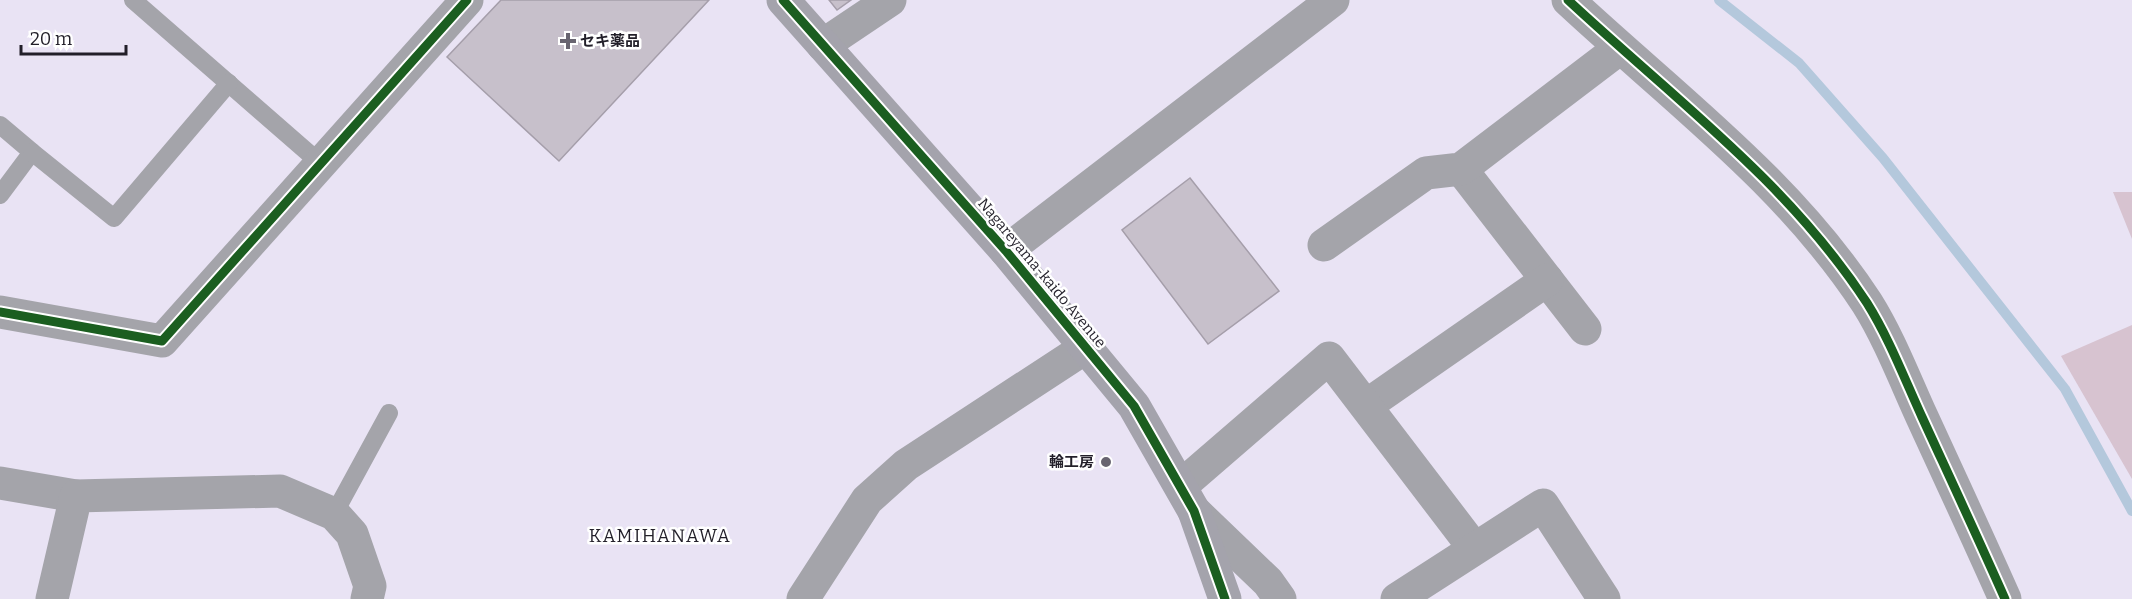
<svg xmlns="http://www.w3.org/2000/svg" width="2132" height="599" font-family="Bitter,'Noto Sans JP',serif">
  <rect width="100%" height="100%" fill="#e9e3f4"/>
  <g fill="#d7c3d0">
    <path d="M2113 192H2132V239Z"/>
    <path d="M2132 325V479L2061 356Z"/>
  </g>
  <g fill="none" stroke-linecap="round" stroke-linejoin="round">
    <path stroke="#b4c8dc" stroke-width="10" d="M1719 0 1799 63 1883 158 2065 389 2132 511"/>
  </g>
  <g fill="#c7c0cb" stroke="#a59eaa" stroke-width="1.5">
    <path d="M501 0H709L559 161 447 57Z"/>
    <path d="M829 0H851L837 10Z"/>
    <path d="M1190 178 1279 291 1208 344 1122 230Z"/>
  </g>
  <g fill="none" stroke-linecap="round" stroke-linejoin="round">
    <g stroke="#a4a4aa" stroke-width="18">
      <path d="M133 0 320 163"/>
      <path d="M0 125 32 152 0 195"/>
      <path d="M32 152 114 218 229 83"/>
      <path d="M334 514 389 413"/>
    </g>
    <g stroke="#a4a4aa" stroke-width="33">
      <path d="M1568 0C1672 97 1788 182 1867 303 1889 338 1905 380 1922 417 1950 478 1978 538 2005 599"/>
      <path d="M823 45 890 0"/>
      <path d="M1461 169 1585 329"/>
      <path d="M1324 245 1426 173 1461 169 1620 48"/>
      <path d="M1006 251 1333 0"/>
      <path d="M0 312 162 341 467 0"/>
      <path d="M1367 405 1547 280"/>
      <path d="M0 483 76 496"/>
      <path d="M1182 485 1329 358 1474 548"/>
      <path d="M1194 511 1268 582 1280 599"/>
      <path d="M52 599 76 496 280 491 334 514 352 534 370 586 367 599"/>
      <path d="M803 599 867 500 906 465 1085 348"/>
      <path d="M1397 599 1543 505 1604 599"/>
    </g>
    <path stroke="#a4a3ac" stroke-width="33" d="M783 0 1006 251 1134 406 1194 511 1225 599"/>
    <g stroke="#fff" stroke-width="13">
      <g id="cycleway">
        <path d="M783 0 1006 251 1134 406 1194 511 1225 599"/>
        <path d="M1568 0C1672 97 1788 182 1867 303 1889 338 1905 380 1922 417 1950 478 1978 538 2005 599"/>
        <path d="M0 312 162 341 467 0"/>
      </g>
    </g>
    <use href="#cycleway" stroke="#1b5e20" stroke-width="9"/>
  </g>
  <g fill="#686470" stroke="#fff" stroke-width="2">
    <path d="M565 32h6v6h6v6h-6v6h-6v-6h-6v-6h6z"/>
    <circle cx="1106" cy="462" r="6"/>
  </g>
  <g text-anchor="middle" stroke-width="5" stroke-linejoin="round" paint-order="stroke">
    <g font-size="15" font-weight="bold" fill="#221f29" stroke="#fff" text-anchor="start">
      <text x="580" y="46">セキ薬品</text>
      <text x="1094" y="467" text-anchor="end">輪工房</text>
    </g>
    <g font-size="15" fill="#221f29" stroke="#fff">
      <text transform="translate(1042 273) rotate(50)" y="5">Nagareyama-kaido Avenue</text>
    </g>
    <g font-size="18" letter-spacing="1.5" fill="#221f29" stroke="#fff">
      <text x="660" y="542">KAMIHANAWA</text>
    </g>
  </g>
  <path d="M21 45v9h105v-9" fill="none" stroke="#221f29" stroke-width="3"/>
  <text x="30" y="45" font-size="18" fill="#221f29" stroke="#ffffff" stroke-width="4.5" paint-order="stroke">20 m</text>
</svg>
